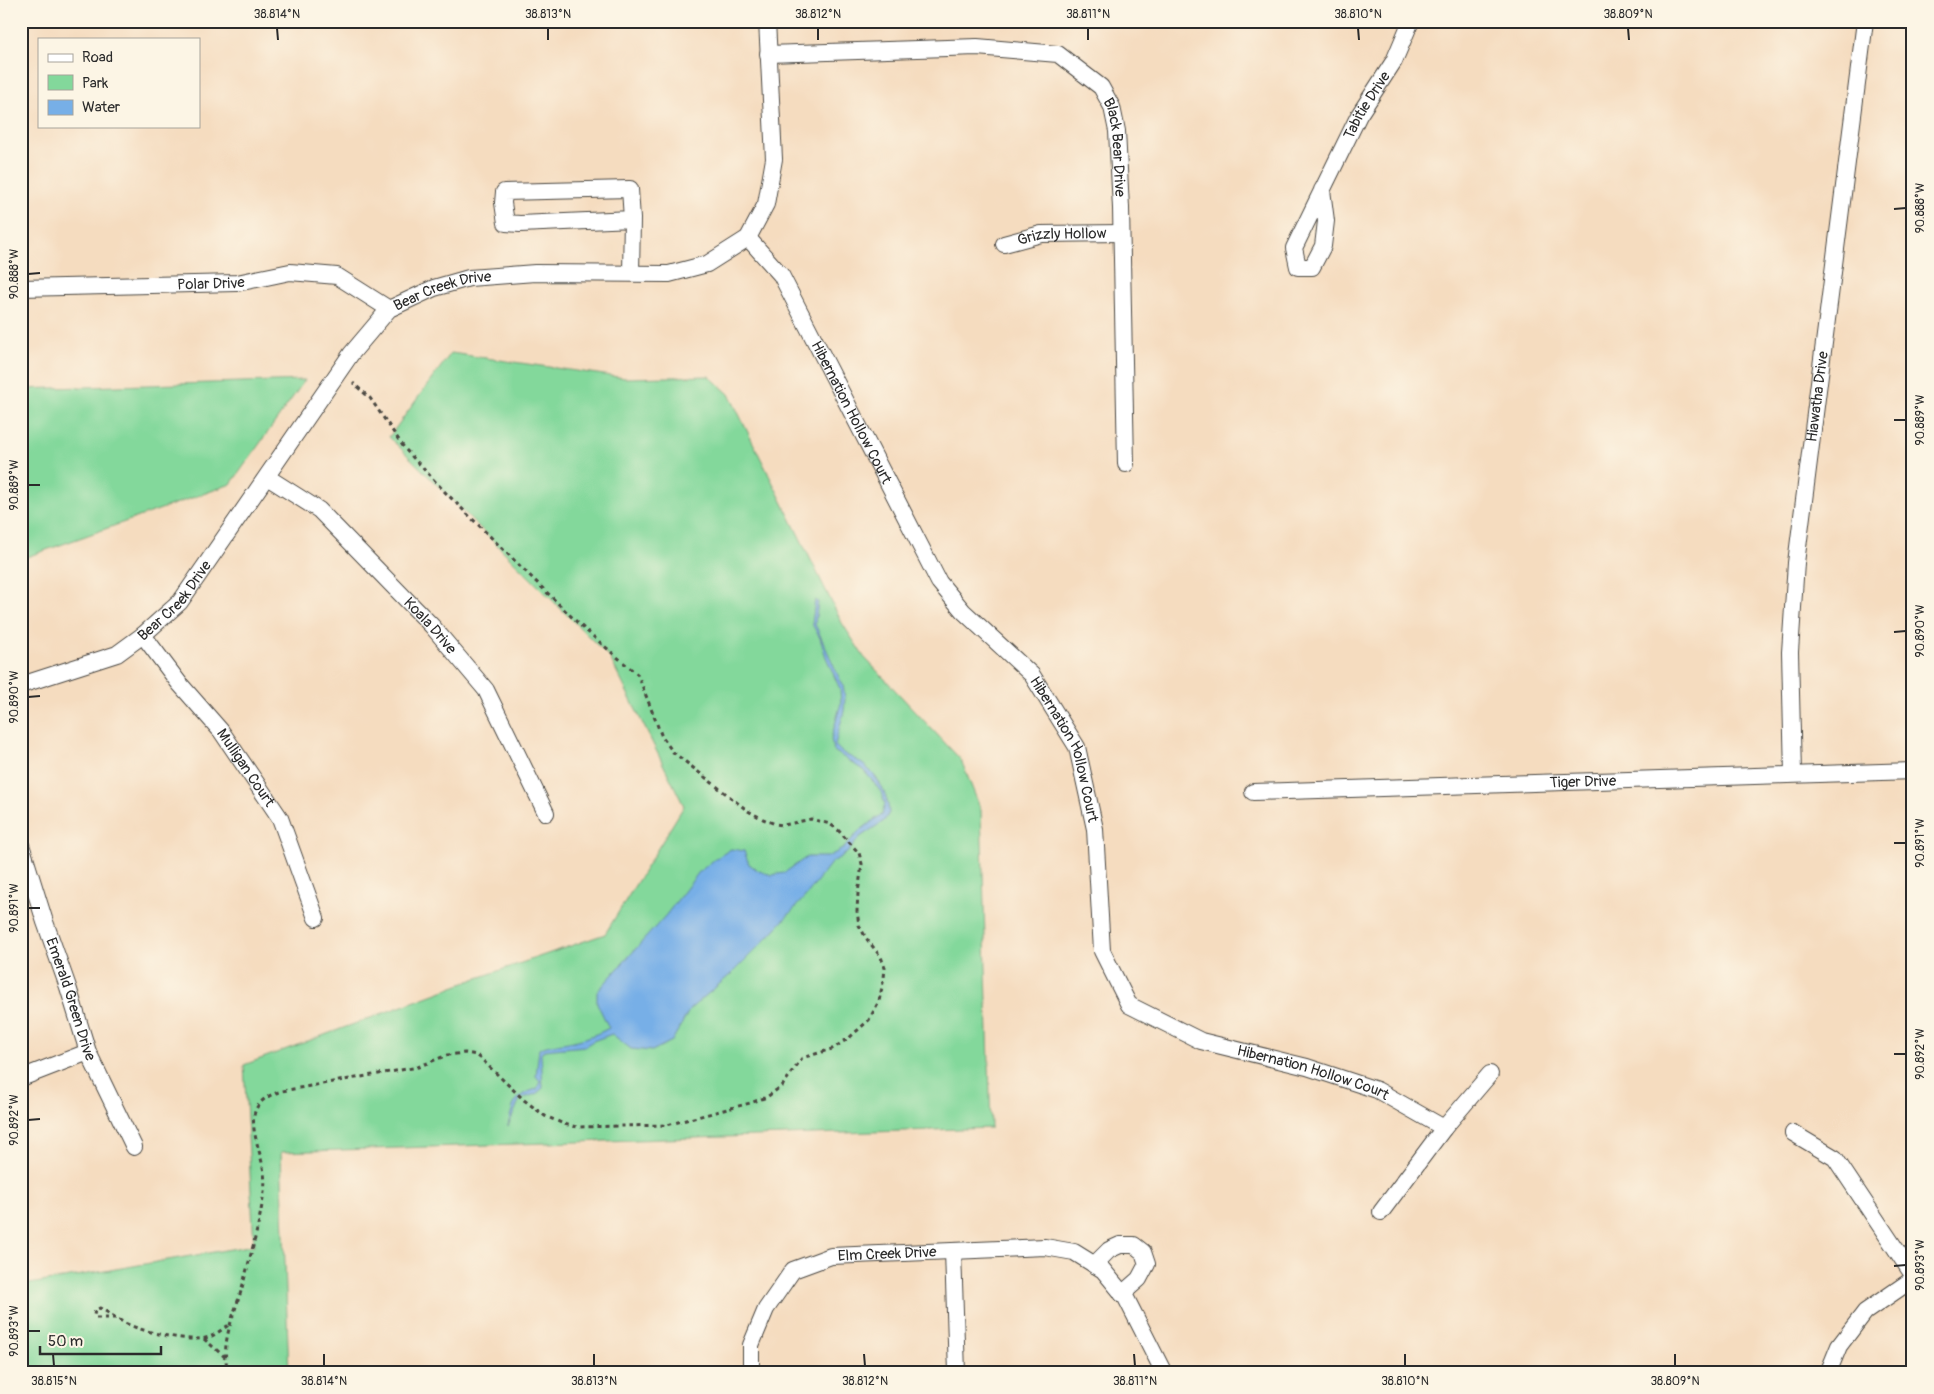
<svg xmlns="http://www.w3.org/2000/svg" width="1934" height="1394" font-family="Pangolin,sans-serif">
  <rect width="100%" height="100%" fill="#fcf5e5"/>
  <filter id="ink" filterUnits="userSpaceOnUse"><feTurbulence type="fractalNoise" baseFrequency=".02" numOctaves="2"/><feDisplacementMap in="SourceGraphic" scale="10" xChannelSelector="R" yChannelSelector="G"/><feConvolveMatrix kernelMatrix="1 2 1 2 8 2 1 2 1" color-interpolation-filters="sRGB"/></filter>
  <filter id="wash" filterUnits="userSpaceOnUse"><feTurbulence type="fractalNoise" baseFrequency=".0096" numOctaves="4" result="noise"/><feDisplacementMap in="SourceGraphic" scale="20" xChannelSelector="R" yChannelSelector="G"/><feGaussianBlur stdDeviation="1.12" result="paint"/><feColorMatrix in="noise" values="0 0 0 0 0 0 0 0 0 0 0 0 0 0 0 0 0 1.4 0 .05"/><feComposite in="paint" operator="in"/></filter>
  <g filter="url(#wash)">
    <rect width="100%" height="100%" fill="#f5dcbf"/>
    <g fill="#83d89b" stroke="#578263">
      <path d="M451 353 625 378 709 376 729 394 842 623 864 657 961 760 981 810 991 1128 281 1152 289 1373H21V1294L24 1285 254 1245 244 1065 472 980 605 934 684 806 610 658 389 437Z"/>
      <path d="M305 380 231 484 21 559V389Z"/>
    </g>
    <path fill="#77afe7" stroke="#516d89" d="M815 600 818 602 815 624 843 686 845 697 844 711 835 745C842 755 851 756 861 763 877 774 888 794 889 813L884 821 860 837 847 853 831 863 804 898 768 937 730 975 690 1009 672 1041 652 1051 631 1049 612 1034 593 1041 585 1046 544 1050 541 1054 543 1088 536 1094 520 1099 508 1126C513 1104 514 1095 537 1089L540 1081 536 1076 539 1049C546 1045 554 1045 562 1043 578 1041 594 1036 609 1028L597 1003V992L666 915 699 872 715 859 731 849 744 851 749 864 759 871 772 875 784 873 807 857H827L837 852 844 848 858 832 882 814 885 804 881 792 871 779 863 770 834 751 831 739 841 703 840 689 826 657 820 638 812 624Z"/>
  </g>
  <g filter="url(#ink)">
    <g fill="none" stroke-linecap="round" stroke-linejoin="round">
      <g stroke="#494641" stroke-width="18">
        <g id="minor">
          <path id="s1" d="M768 54 977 47 1058 54 1101 87 1112 107 1117 131 1121 208 1126 464"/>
          <path id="s2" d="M1322 190 1326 221 1323 246 1312 267H1298L1294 248 1359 115 1394 61 1411 21"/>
          <path id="s3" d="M748 238 781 275 939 582 963 611 1032 675 1077 747 1095 829 1102 951 1129 1005 1201 1041 1307 1067 1377 1090 1444 1128"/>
          <path id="s4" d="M1004 244 1041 234 1121 233"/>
          <path d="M631 273 632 219 520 224 506 223 503 203 504 192 630 189 632 219"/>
          <path id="s5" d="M21 288 237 283 290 272 337 276 389 309"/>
          <path id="s6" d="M267 477 319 510 432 626 486 690 546 813"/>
          <path id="s7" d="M143 635 179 683 221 731 280 818 316 918"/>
          <path id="s8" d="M21 685 117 654 143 635 180 602 351 354 389 309 434 288 469 278 535 273 669 274 707 264 748 238 766 204 774 159 767 21"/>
          <path id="s9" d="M1793 774 1790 652 1796 563 1865 21"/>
          <path id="s10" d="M1253 792 1913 771"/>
          <path id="s11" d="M21 845 45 922 68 987 88 1052 134 1147"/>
          <path d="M21 1078 88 1052"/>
          <path d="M1793 1133 1835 1158 1913 1275"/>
          <path d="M1381 1212 1444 1128 1490 1074"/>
          <path d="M953 1251 957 1373"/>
          <path d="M1094 1265 1109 1250 1120 1245H1134L1143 1252 1147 1264 1139 1279 1122 1294"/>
          <path id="s12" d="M751 1373V1345L766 1309 793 1270 831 1256 1045 1247 1074 1252 1103 1270 1126 1298 1164 1373"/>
          <path d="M1828 1373 1839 1346 1865 1312 1913 1279"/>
        </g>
      </g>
      <g stroke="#494641" stroke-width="3" stroke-dasharray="4 4" stroke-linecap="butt">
        <path d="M116 1318H96L94 1315 95 1310 100 1308C108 1312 115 1318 123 1322 139 1331 192 1344 209 1337 216 1335 222 1329 229 1325"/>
        <path d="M204 1339 226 1358"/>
        <path d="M229 1373C218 1344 236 1312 243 1284 251 1254 260 1222 264 1192 271 1153 226 1107 282 1091L418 1067 447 1055 465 1053 477 1055 524 1100 545 1116 564 1124 577 1127 667 1125 750 1103 767 1097 783 1085 802 1058 832 1049 849 1038 869 1020 879 1001 884 978 885 968 881 957 866 938 859 925 857 911 858 893 862 864 859 853 838 830 830 824 811 819 784 825 775 824 763 819 748 811 673 752 662 737 638 675 581 626 446 493 405 449 370 398 353 383"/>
      </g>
      <use href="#minor" stroke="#fff" stroke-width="16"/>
    </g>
  </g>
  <path fill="none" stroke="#2b2b2b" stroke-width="2" d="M277 28 278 40M548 28V40M818 28V40M1088 28V40M1358 28 1359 40M1628 28 1629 40M1894 209 1906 208M28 274 40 273M1894 420H1906M28 485H40M1894 632 1906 631M28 697 40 696M1894 843H1906M28 908H40M1894 1054H1906M28 1120 40 1119M1894 1266 1906 1265M28 1331H40M53 1354 54 1366M324 1354V1366M594 1354V1366M864 1354 865 1366M1134 1354 1135 1366M1405 1354V1366M1675 1354V1366"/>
  <g text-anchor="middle" stroke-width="4" stroke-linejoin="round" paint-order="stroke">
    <g font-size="15" fill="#2b2b2b" stroke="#fcf5e5">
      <text dy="5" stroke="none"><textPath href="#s2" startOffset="274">Tabitie Drive</textPath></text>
      <text dy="5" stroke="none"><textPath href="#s1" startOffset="408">Black Bear Drive</textPath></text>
      <text dy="5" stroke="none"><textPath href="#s4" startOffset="59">Grizzly Hollow</textPath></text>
      <text dy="5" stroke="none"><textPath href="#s5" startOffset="190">Polar Drive</textPath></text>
      <text dy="5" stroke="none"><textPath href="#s8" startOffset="600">Bear Creek Drive</textPath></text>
      <text dy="5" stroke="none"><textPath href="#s9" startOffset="379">Hiawatha Drive</textPath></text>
      <text dy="5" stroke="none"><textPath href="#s3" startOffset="204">Hibernation Hollow Court</textPath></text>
      <text dy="5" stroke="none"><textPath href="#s8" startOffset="180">Bear Creek Drive</textPath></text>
      <text dy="5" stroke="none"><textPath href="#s6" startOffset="222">Koala Drive</textPath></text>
      <text dy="5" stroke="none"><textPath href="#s3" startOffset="609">Hibernation Hollow Court</textPath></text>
      <text dy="5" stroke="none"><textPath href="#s7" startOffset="168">Mulligan Court</textPath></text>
      <text dy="5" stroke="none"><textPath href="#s10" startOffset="330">Tiger Drive</textPath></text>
      <text dy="5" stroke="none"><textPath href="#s11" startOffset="162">Emerald Green Drive</textPath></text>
      <text dy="5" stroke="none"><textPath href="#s3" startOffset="1075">Hibernation Hollow Court</textPath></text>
      <text dy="5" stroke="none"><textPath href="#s12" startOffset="211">Elm Creek Drive</textPath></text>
    </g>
  </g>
  <rect width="1934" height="1394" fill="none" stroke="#fcf5e5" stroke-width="55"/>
  <rect x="38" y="38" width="162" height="90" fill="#fcf5e5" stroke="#a8a49b"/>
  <rect x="48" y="54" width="25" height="8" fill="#ffffff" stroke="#a8a49b"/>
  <text x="82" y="62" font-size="15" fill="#2b2b2b">Road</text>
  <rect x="48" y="75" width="25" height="15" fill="#83d89b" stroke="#a8a49b"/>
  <text x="82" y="88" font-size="15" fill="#2b2b2b">Park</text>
  <rect x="48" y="100" width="25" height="15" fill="#77afe7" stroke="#a8a49b"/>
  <text x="82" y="112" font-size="15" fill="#2b2b2b">Water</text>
  <path d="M40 1346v8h121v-8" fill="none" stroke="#2b2b2b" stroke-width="2.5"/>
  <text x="48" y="1346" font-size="15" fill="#2b2b2b" stroke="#fcf5e5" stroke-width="4" paint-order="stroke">50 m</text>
  <rect x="28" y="28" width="1878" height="1338" fill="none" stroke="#2b2b2b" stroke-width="2"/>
  <g font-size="12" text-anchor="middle" fill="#2b2b2b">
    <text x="277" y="18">38.814°N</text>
    <text x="548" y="18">38.813°N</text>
    <text x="818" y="18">38.812°N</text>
    <text x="1088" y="18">38.811°N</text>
    <text x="1358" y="18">38.810°N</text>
    <text x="1628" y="18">38.809°N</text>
    <text transform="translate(1920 208) rotate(-90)" y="4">90.888°W</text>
    <text transform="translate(14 274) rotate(-90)" y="4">90.888°W</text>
    <text transform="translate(1920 420) rotate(-90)" y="4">90.889°W</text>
    <text transform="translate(14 485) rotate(-90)" y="4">90.889°W</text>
    <text transform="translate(1920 631) rotate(-90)" y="4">90.890°W</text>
    <text transform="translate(14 697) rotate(-90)" y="4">90.890°W</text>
    <text transform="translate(1920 843) rotate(-90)" y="4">90.891°W</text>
    <text transform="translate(14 908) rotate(-90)" y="4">90.891°W</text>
    <text transform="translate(1920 1054) rotate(-90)" y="4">90.892°W</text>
    <text transform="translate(14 1120) rotate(-90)" y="4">90.892°W</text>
    <text transform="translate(1920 1265) rotate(-90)" y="4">90.893°W</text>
    <text transform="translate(14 1331) rotate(-90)" y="4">90.893°W</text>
    <text x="54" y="1385">38.815°N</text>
    <text x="324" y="1385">38.814°N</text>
    <text x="594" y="1385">38.813°N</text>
    <text x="865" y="1385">38.812°N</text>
    <text x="1135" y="1385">38.811°N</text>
    <text x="1405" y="1385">38.810°N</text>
    <text x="1675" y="1385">38.809°N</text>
  </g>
</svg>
